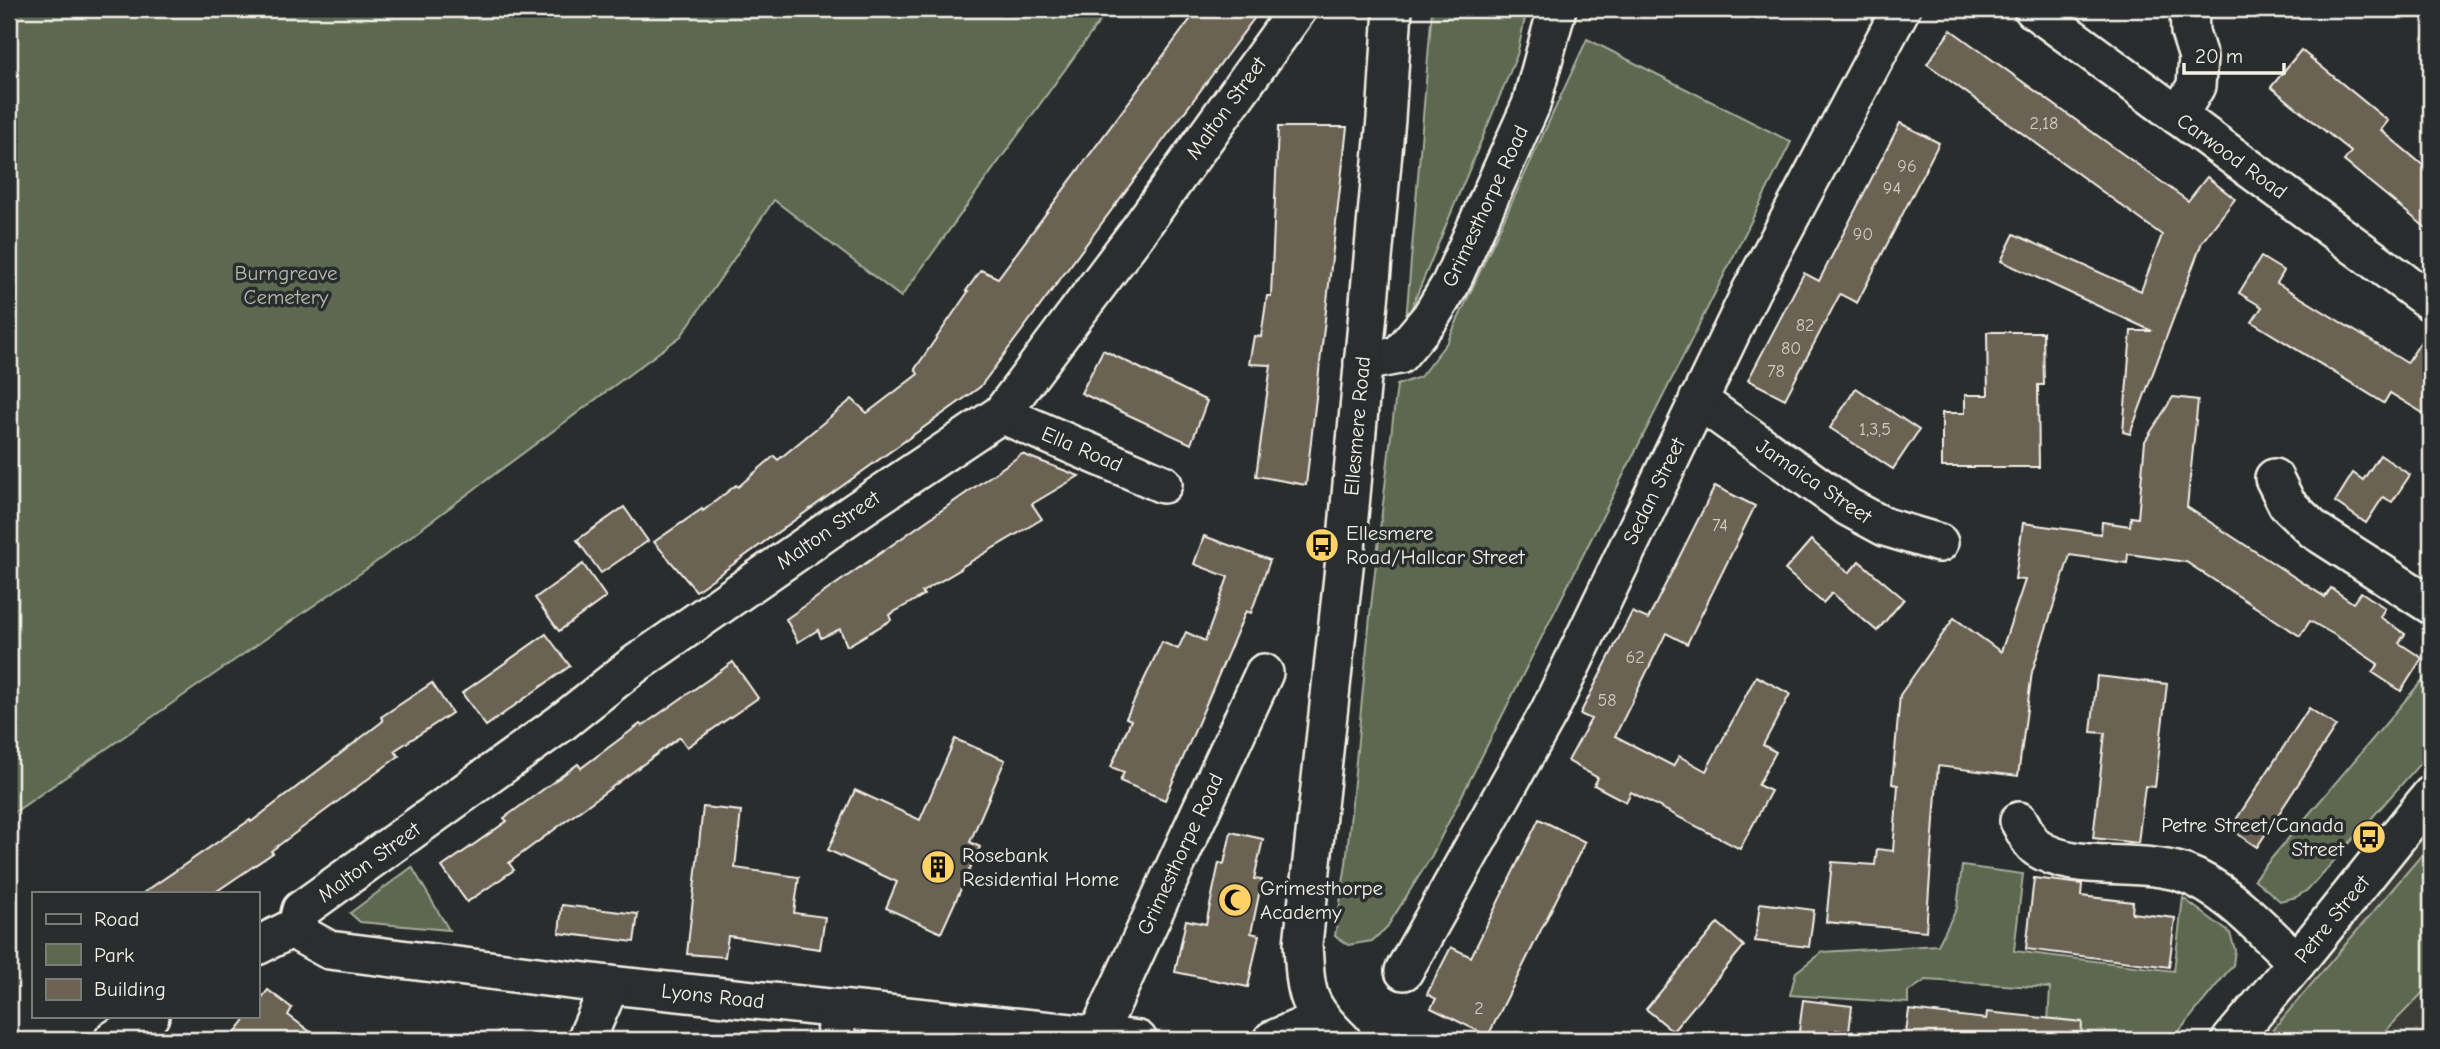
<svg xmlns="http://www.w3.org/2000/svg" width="2440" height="1049" font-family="'Comic Neue',sans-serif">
  <rect width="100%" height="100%" fill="#2a2d2e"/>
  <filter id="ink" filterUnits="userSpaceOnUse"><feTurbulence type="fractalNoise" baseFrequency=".0143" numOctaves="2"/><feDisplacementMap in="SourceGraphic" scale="14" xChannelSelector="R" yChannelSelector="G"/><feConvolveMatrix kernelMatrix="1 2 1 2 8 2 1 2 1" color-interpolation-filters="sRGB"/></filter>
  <g filter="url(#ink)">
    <path fill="#3e3d39" d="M2431 804V1040H2234Z"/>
    <g fill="#5c6850" stroke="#a8ac9c" stroke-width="2">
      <path d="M9 9H1106L1102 18 901 297 774 200 681 336 368 568 9 816Z"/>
      <path d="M1432 9H1527L1517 55 1406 321Z"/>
      <path d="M1587 39 1791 142 1431 857 1387 927 1372 941 1348 945 1335 936 1346 864 1371 606 1397 385 1420 377 1448 341Z"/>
      <path d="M2431 670V751L2309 889 2296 897 2280 901 2254 879Z"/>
      <path d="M2431 844V984L2377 1040H2264Z"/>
      <path d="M1962 866 2023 874 2014 951 2174 971 2183 898 2230 933 2235 950 2233 965 2172 1040H2047L2050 988 1926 980 1908 992V1003L1790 995 1796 972 1822 952 1938 945 1957 908Z"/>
      <path d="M412 867 449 930 360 922 350 913Z"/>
    </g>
    <g fill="#6b6253" stroke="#f4f1e8" stroke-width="2">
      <path d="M1198 9H1261L980 387 696 591 654 542 702 509 703 511 736 485 738 487 774 456 778 460 852 399 867 413 918 374 915 369 968 292 966 291 981 270 998 278Z"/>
      <path d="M1951 30 2188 201 2207 177 2235 199 2202 242 2130 434 2123 432 2131 331H2152L2001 261 2014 234 2141 291 2162 235 1927 64Z"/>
      <path d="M2301 50 2388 121 2381 130 2431 172V232L2344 161 2351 152 2271 87Z"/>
      <path d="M1900 123 1939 143 1857 303 1840 294 1785 399 1748 380 1804 273 1819 281Z"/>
      <path d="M1278 127H1347L1306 485 1256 476 1271 365 1249 364 1254 336 1261 337 1267 296H1271Z"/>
      <path d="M2261 257 2284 271 2277 283 2407 363 2431 326V418L2390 393 2384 403 2252 322 2262 307 2239 293Z"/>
      <path d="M1987 332H2043L2044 385H2038L2039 467H1942V413H1965V395H1988Z"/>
      <path d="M1103 350 1207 401 1191 444 1081 393Z"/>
      <path d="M1856 388 1919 430 1893 469 1830 428Z"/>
      <path d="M2173 397 2198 400 2187 507 2325 597 2331 588 2353 603 2361 592 2385 608 2380 617 2405 634 2399 643 2422 658 2401 691 2372 672 2378 664 2333 634 2310 621 2300 636 2186 562 2128 554 2127 563 2070 555 2032 672 2018 776 1938 766 1926 931 1826 922 1832 862 1875 865 1877 849 1893 851 1898 785 1892 784 1900 695 1954 618 2001 652 2025 580 2015 579 2023 523 2101 534 2102 522 2130 526 2131 517 2138 518 2145 441Z"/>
      <path d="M1022 454 1079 476 1032 504 1042 519 960 568 961 569 922 592 924 595 889 615 891 620 847 646 840 629 821 638 818 630 798 642 786 619Z"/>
      <path d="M2380 455 2410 475 2392 502 2383 497 2366 523 2335 502 2353 473 2363 480Z"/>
      <path d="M1715 486 1755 506 1687 644 1666 633 1615 736 1673 766 1679 756 1706 771 1756 676 1790 694 1763 745 1776 752 1758 785 1771 791 1740 849 1631 792 1626 802 1594 785 1598 778 1568 761 1591 719 1580 714 1632 612 1648 619Z"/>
      <path d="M624 507 648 541 601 573 577 540Z"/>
      <path d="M1204 536 1270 560 1251 613 1246 611 1165 800 1120 781 1124 772 1111 767 1131 720 1126 718 1162 642 1178 649 1186 632 1205 641 1228 577 1194 564Z"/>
      <path d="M1811 540 1849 573 1859 561 1904 599 1877 631 1832 593 1823 603 1785 570Z"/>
      <path d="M583 564 606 597 559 631 535 598Z"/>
      <path d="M546 634 570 666 486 726 462 693Z"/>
      <path d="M733 662 758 698 687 747 680 737 509 863 514 870 467 902 442 867 507 821 504 818 578 764 581 768 640 724 642 726Z"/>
      <path d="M2097 676 2167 684 2155 787 2145 786 2138 843 2093 838 2105 733 2091 732Z"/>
      <path d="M432 683 452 713 394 751 399 756 271 851 273 853 214 893H143L250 820 251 822 383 721 381 717Z"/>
      <path d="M2309 708 2336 726 2257 847 2230 829Z"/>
      <path d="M955 739 1005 760 970 842 980 847 941 933 886 908 897 882 828 850 855 790 920 820Z"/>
      <path d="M703 807 741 811 735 868 799 877 794 913 825 917 820 949 728 936 725 957 687 954Z"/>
      <path d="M1539 819 1585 842 1488 1036 1431 1008 1436 999 1427 994 1451 947 1471 957Z"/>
      <path d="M1231 832 1263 839 1254 879 1262 880 1251 933 1259 935 1248 987 1175 972 1186 920 1206 924 1219 863 1224 864Z"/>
      <path d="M2034 878 2082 884 2081 896 2133 902 2132 913 2175 918 2169 967 2026 949Z"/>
      <path d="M1760 903 1814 910 1809 947 1755 941Z"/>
      <path d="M562 905 638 914 634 942 559 933Z"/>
      <path d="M1718 923 1744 946 1673 1031 1646 1009Z"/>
      <path d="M268 990 292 1008 288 1015 321 1040H229L248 1016H257V1004Z"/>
      <path d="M1803 1000 1852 1006 1849 1032 1836 1030 1835 1040H1798Z"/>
      <path d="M1909 1010 1986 1019 1987 1012 2082 1022 2081 1040H1905Z"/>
    </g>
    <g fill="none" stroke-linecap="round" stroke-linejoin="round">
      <g stroke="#f4f1e8" stroke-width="42">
        <g id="minor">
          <path d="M2033 9 2431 302"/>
          <path d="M2178 116 2196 86 2198 57 2190 32 2189 9"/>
          <path d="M1363 362 1399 355 1430 318 1450 285 1531 105 1557 9"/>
          <path d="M1698 400 1848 507 1885 527 1939 543"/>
          <path d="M1001 414 1163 484"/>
          <path d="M2274 478 2287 504 2314 530 2431 605"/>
          <path d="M2019 821C2024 829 2029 842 2037 848 2075 873 2139 858 2183 873 2228 889 2263 931 2297 962"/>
          <path d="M297 926 302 935 329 950 610 985 1138 1040"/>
          <path d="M257 946 297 926 301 910 561 723 634 665 856 511 1001 414 1136 234 1298 9"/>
          <path d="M1404 971 1549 712 1751 291 1901 9"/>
          <path d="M1097 1036 1264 673"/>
          <path d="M113 1040 150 1016"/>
          <path d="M586 1040 610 985"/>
          <path d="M835 1040 837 1009"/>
          <path d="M1272 1040 1320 1019"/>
          <path d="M1342 1040C1305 1004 1306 994 1303 944L1346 549 1386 119 1393 9"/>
          <path d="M2231 1040 2297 962 2431 795"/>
        </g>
      </g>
      <use href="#minor" stroke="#2a2d2e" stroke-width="37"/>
    </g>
  </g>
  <defs>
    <g id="bus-disc" transform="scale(1.75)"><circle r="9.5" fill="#ffd166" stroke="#2a2d2e"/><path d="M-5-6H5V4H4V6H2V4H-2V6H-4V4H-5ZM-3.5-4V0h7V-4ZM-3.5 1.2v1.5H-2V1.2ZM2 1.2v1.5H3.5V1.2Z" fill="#111"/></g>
    <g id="building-disc" transform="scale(1.75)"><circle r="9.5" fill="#ffd166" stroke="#2a2d2e"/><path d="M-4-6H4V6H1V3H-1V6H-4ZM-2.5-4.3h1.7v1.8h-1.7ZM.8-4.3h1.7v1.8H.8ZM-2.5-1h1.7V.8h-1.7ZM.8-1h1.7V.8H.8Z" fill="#111"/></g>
    <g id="mosque-disc" transform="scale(1.75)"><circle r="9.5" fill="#ffd166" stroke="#2a2d2e"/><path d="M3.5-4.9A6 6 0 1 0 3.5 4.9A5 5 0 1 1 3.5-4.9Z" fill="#111"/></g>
  </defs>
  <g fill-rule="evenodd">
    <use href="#bus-disc" x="1322" y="545"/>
    <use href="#bus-disc" x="2369" y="837"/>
    <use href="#building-disc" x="938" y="867"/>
    <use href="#mosque-disc" x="1235" y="900"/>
  </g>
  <g text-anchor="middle" stroke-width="7" stroke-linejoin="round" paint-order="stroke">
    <g font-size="18" fill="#d2cdc3">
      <text x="2044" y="129">2,18</text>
      <text x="1907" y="172">96</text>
      <text x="1892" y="194">94</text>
      <text x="1863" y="240">90</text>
      <text x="1805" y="331">82</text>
      <text x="1791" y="354">80</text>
      <text x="1776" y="377">78</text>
      <text x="1875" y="435">1,3,5</text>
      <text x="1720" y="531">74</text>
      <text x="1635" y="663">62</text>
      <text x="1607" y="706">58</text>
      <text x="1479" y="1014">2</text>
    </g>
    <g font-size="21" fill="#f4f1e8" stroke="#2a2d2e">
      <text transform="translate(1226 108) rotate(-54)" y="7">Malton Street</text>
      <text transform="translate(2232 156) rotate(36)" y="7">Carwood Road</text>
      <text transform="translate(1485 206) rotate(-65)" y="7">Grimesthorpe Road</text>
      <text transform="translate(1357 426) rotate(-85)" y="7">Ellesmere Road</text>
      <text transform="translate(1082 449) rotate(23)" y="7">Ella Road</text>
      <text transform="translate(1814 481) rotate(34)" y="7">Jamaica Street</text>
      <text transform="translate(1654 491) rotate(-64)" y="7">Sedan Street</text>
      <text transform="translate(828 530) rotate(-35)" y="7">Malton Street</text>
      <text transform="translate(1180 854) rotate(-65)" y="7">Grimesthorpe Road</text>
      <text transform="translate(369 862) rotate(-36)" y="7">Malton Street</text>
      <text transform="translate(2332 919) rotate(-51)" y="7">Petre Street</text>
      <text transform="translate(713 996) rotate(6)" y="7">Lyons Road</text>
    </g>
    <g font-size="21" fill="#b7baab" stroke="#2a2d2e">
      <text x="286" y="280">Burngreave<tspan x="286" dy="24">Cemetery</tspan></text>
    </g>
    <g font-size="21" fill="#f4f1e8" stroke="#2a2d2e" text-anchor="start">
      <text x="1346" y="540">Ellesmere<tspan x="1346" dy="24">Road/Hallcar Street</tspan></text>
      <text x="2344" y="832" text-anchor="end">Petre Street/Canada<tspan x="2344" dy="24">Street</tspan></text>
      <text x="962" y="862">Rosebank<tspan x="962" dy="24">Residential Home</tspan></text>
      <text x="1260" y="895">Grimesthorpe<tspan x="1260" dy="24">Academy</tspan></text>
    </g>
  </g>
  <rect width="2440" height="1049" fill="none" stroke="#2a2d2e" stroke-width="35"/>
  <rect x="18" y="18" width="2405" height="1014" fill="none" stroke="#f4f1e8" stroke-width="2.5" filter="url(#ink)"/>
  <rect x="32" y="892" width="228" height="126" fill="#2a2d2e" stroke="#7b7b78" stroke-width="2"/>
  <rect x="46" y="914" width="35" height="10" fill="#2a2d2e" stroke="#7b7b78" stroke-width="2"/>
  <text x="94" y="926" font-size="21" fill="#f4f1e8">Road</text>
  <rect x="46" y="944" width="35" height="21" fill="#5c6850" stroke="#7b7b78" stroke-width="2"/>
  <text x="94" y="962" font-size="21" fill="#f4f1e8">Park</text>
  <rect x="46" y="979" width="35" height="21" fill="#6b6253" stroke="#7b7b78" stroke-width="2"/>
  <text x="94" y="996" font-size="21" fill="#f4f1e8">Building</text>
  <path d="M2184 63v10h100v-10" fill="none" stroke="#f4f1e8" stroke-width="3.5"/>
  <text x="2195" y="63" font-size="21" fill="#f4f1e8" stroke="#2a2d2e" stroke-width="5" paint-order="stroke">20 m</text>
</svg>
